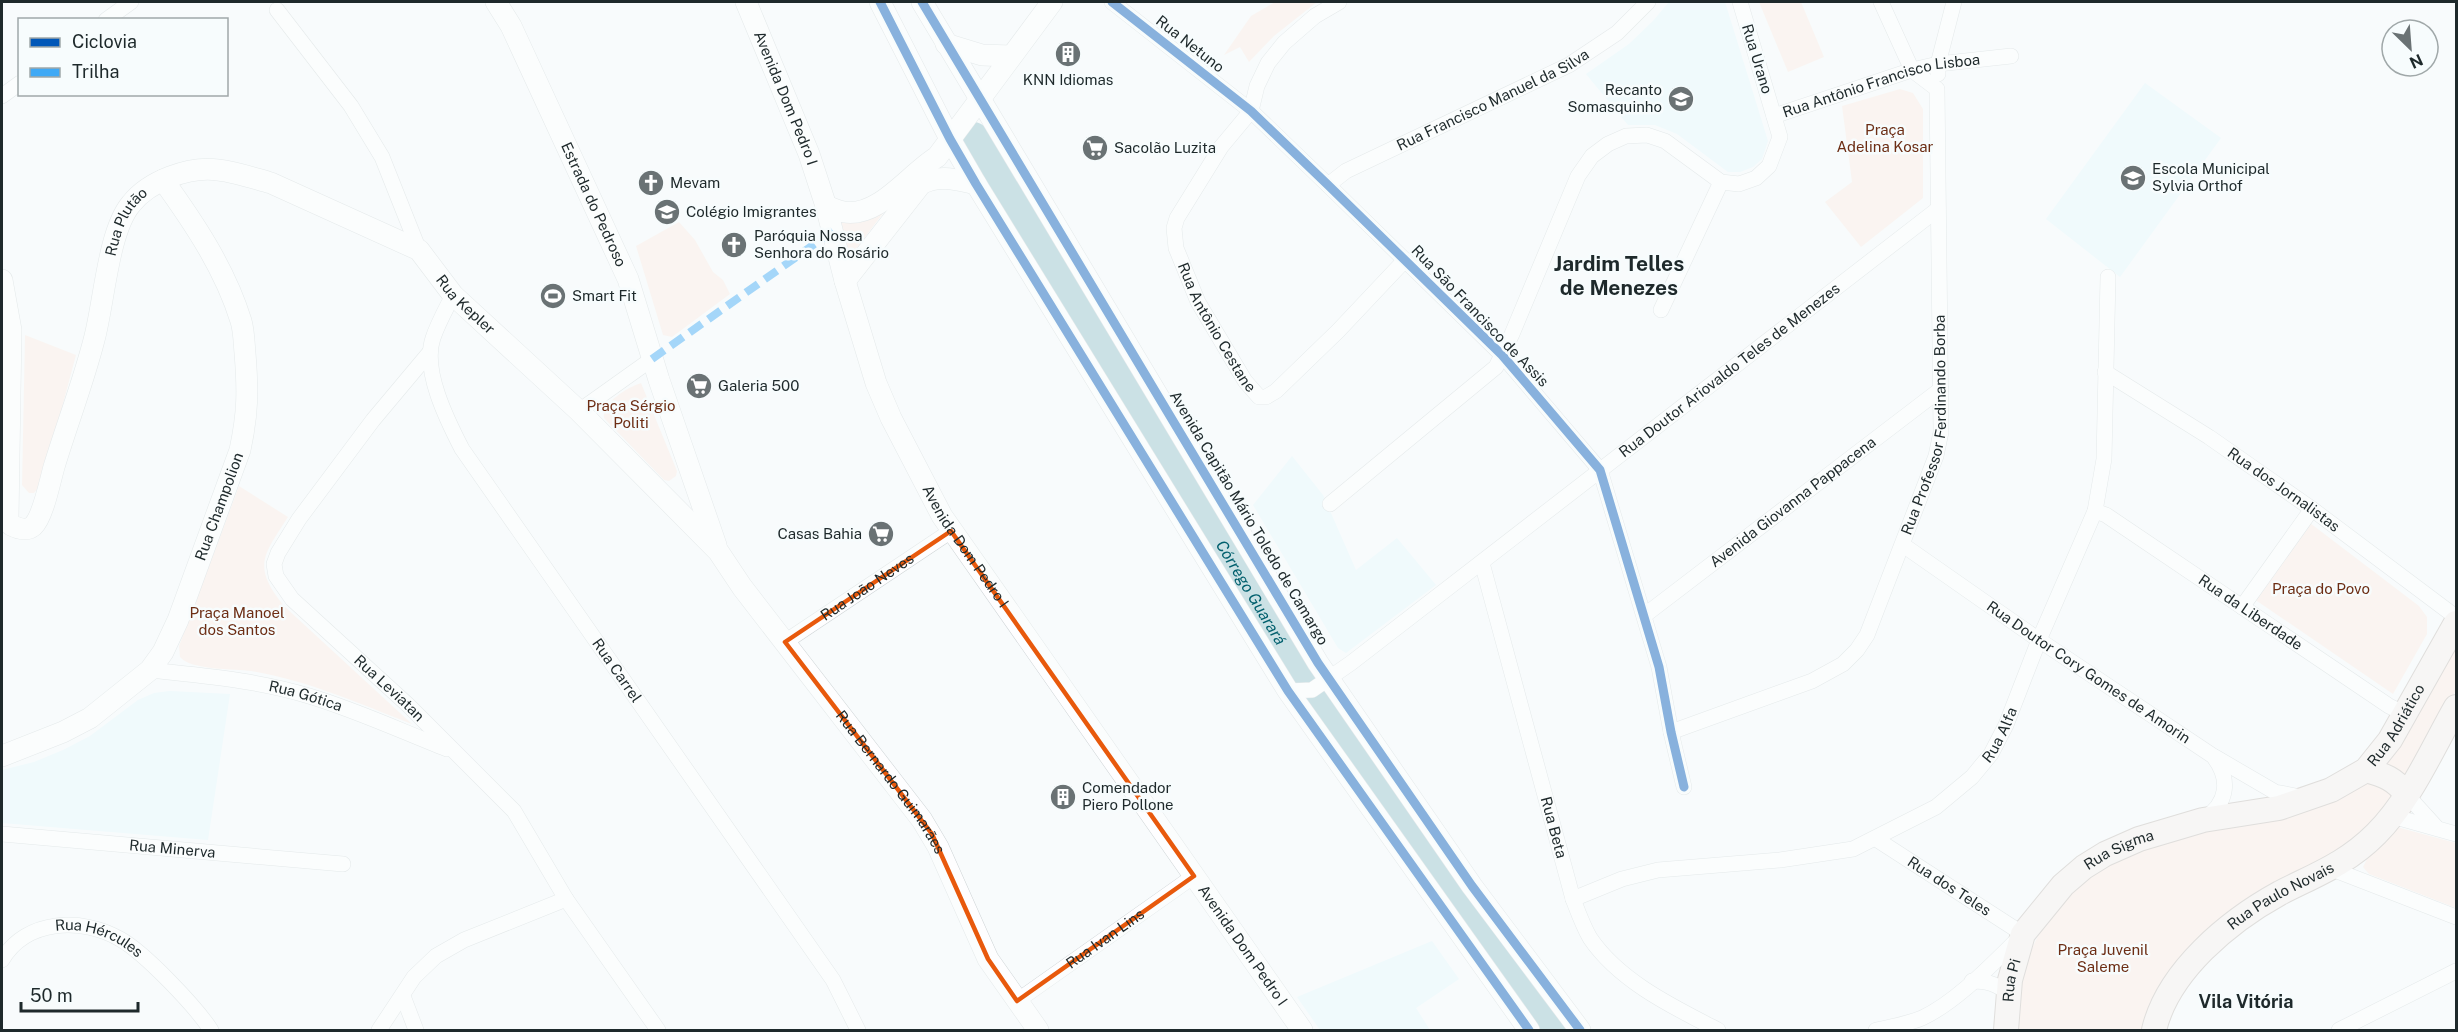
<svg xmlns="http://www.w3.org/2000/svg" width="2458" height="1032" font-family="'Public Sans',sans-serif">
  <rect width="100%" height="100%" fill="#f8fbfc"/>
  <g fill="#e6f8fc">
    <path d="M1669 2H1725L1768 141 1762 159 1753 167 1740 172H1728L1677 134 1655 125H1628L1586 74 1629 44 1653 21Z"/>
    <path d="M2145 83 2221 138 2120 277 2046 219Z"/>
    <path d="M1292 456 1323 495 1356 570 1397 538 1436 585 1346 653 1338 648 1253 505Z"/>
    <path d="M170 691 230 694 208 840 2 823V770L34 762 63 750 90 736 138 700 154 693Z"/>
    <path d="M1432 941 1459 979 1416 1008 1430 1030H1320L1297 997Z"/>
  </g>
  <g fill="#fcece5">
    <path d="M1275 2H1317L1274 36 1249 62 1240 47 1224 55 1251 16Z"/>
    <path d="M1759 2H1801L1824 57 1788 72Z"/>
    <path d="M1900 89 1913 93 1923 109V198L1861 247 1825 202 1852 182 1842 106Z"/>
    <path d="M892 210 884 212 862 241 863 247 851 263 834 213Z"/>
    <path d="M679 222 695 240 713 272 723 280 730 294 672 337 663 335 636 246Z"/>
    <path d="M25 335 76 355 42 483 34 493H29L22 485Z"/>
    <path d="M641 383 677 471 676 476 669 481 664 480 604 418C601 403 628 387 641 383Z"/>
    <path d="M239 486 288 517C263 556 252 566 284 606L412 724C360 704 307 680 251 671 234 669 190 670 180 657L179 646Z"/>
    <path d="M2310 523 2419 606 2427 617V634L2393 694 2254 599Z"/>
    <path d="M2456 639V690L2406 779 2382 765Z"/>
    <path d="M2367 783H2373L2390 792 2393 801 2350 844 2275 885 2143 1030H2017C2018 1015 2018 999 2021 984 2028 942 2056 902 2089 876 2105 864 2125 856 2143 848Z"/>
    <path d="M2397 827 2456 843V908L2369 874 2363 867 2370 853Z"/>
  </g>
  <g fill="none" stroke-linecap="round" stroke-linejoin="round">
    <path stroke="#95c2cb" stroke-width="28" id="s1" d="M974 136 1326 715 1554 1030"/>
    <g stroke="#ced4d6" stroke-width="16">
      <g id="street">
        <path d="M1112 2 1251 111 1328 185 1502 355 1600 470 1659 667 1671 732 1684 787"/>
        <path id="s2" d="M1339 2 1315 16 1284 43 1268 63 1257 86 1251 111 1221 147 1177 218 1174 228 1176 248 1198 302 1245 381 1259 397H1266L1276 391 1338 331 1405 260"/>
        <path d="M277 10 351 106 382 157 419 250"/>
        <path d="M106 20 131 2"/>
        <path d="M1938 74V64L1954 2"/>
        <path d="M2 96 20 83"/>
        <path id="s3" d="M1774 116 1912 70 1938 64 2011 56"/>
        <path id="s4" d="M1328 185 1346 171 1569 65 1617 33 1648 2"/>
        <path id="s5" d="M453 295C446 309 438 323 433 338 422 370 447 420 462 449L833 980 858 1030"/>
        <path d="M1661 310 1721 182"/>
        <path id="s6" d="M430 352 373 420 299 519 278 553 274 564 276 576 292 599 408 705 514 811 566 899 658 1030"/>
        <path id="s7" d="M2105 372 2209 437 2312 509 2456 617"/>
        <path d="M579 411 652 359"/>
        <path d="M1330 504 1496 367 1512 334 1578 176 1592 156 1608 144 1626 136 1647 135 1665 141 1721 182 1739 184 1756 178 1769 166 1780 137 1740 2"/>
        <path id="s8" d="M2095 511 2106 515 2389 706 2405 714"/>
        <path id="s9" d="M1903 545 2039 640 2213 756C2231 779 2228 803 2204 819"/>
        <path id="s10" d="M1482 563 1573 899C1578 912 1583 926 1590 938 1619 981 1673 1007 1718 1030"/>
        <path d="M2242 607 2312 509"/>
        <path id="s11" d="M1645 615 1941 389"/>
        <path id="s12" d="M785 642 951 531"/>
        <path id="s13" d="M150 670C203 676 257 680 309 696 356 710 401 731 447 749"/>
        <path id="s14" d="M1288 691 1312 690 1351 663 1938 209"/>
        <path id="s15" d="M1671 732 1812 681 1843 664 1857 650 1867 635 1936 456 1941 432 1937 89 1912 70 1881 2"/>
        <path d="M2215 757 2275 792 2301 797"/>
        <path d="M2406 794 2436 827"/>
        <path d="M2392 816 2456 834"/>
        <path id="s16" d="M2 834 343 864"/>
        <path id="s17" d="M1876 839 2023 934C1994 962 1958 1001 1922 1018 1907 1024 1892 1027 1876 1030"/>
        <path d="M2332 869 2456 917"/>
        <path id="s18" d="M1573 899 1622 879 1658 870 1780 860 1853 849 1936 807 1972 777 1991 754 2006 725 2039 640 2095 511 2104 459 2108 277"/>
        <path id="s19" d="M2 960C26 919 82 917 120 939 145 953 196 1007 211 1030"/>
        <path d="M1972 981C1987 981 1997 984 2009 994"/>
        <path d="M403 996 416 1030"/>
        <path id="s20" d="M1017 1001 1194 876"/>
        <path d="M379 1030 414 977 436 956 464 940 566 899"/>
        <path d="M2339 1030 2456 971"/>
      </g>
    </g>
    <g stroke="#ced4d6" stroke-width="22">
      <g id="secondary">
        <path id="s21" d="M496 2 511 26 628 279 659 380 716 545"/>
        <path id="s22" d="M746 2 809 154 826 206 845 281 876 383 891 418 942 516 1302 1030"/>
        <path d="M880 2 950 139 976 184 1288 691 1529 1030"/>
        <path d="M922 2 1318 663 1472 886 1580 1030"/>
        <path d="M946 44 982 55 1011 56"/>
        <path d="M826 206C832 208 838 211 844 212 879 218 910 173 937 157L1052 2"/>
        <path id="s23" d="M2 280 11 330 8 519 11 525C17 528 26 532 33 526 43 517 50 481 54 467 67 424 83 383 94 340 104 304 108 231 131 204 149 181 189 166 218 170 236 172 253 178 271 183L419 250 453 295 579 411 718 551 742 587 922 820 938 847 988 959 1038 1030"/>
        <path d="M845 281 921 184C940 174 957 180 976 184"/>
        <path id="s24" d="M2 756 63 732 90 718 150 670 163 652 178 620 240 450C248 413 248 390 245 353 244 343 244 331 241 321 225 269 194 223 163 180"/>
      </g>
    </g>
    <g stroke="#c2bab6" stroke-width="26">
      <g id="primary">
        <path d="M2366 770C2384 775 2395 779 2406 794"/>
        <path id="s25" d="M2006 1030 2010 980 2023 934 2063 885 2084 867 2105 854 2139 839 2203 820 2279 808 2331 790 2366 770 2390 740 2456 623"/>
        <path id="s26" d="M2154 1030C2168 971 2229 921 2280 893 2317 874 2346 864 2376 834 2411 799 2432 749 2456 707"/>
      </g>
    </g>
    <use href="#street" stroke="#fefeff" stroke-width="15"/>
    <use href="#secondary" stroke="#fefeff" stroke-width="21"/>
    <use href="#primary" stroke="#f5f0ee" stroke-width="24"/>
    <path stroke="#3fa9f5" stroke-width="8" stroke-dasharray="15 8" stroke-linecap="butt" d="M652 359 833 231"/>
    <g stroke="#f7fcfd" stroke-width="13">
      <g id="cycleway">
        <path d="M880 2 950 139 976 184 1288 691 1529 1030"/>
        <path d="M922 2 1318 663 1472 886 1580 1030"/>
        <path d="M1112 2 1251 111 1328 185 1502 355 1600 470 1659 667 1671 732 1684 787"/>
      </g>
    </g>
    <use href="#cycleway" stroke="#0057b8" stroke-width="9"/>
  </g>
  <path d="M0 0H2458V1032H0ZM951 531 1194 876 1017 1001 988 959 932 834 785 642Z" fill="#f8fbfc" fill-opacity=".55" fill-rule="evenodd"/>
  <path fill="none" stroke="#e8590c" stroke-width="4.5" stroke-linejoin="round" d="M951 531 1194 876 1017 1001 988 959 932 834 785 642Z"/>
  <defs>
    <g id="building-disc" transform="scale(1.35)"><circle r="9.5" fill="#6a7274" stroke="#f7fcfd"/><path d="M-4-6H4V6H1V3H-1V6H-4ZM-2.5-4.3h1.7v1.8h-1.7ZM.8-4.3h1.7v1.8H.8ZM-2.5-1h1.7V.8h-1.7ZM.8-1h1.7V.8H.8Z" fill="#fff"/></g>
    <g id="school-disc" transform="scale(1.35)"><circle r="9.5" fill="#6a7274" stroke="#f7fcfd"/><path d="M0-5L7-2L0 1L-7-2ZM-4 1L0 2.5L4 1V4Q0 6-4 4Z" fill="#fff"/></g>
    <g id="supermarket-disc" transform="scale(1.35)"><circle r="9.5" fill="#6a7274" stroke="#f7fcfd"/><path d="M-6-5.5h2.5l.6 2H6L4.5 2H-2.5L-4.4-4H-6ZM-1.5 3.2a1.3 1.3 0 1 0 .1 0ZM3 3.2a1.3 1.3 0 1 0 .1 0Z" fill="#fff"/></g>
    <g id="church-disc" transform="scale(1.35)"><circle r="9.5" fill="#6a7274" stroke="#f7fcfd"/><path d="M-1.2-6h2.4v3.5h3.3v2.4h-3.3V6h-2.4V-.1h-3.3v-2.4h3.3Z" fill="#fff"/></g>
    <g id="stadium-disc" transform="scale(1.35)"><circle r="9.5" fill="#6a7274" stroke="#f7fcfd"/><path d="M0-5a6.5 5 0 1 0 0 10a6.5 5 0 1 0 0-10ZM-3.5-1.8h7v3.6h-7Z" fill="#fff"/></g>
  </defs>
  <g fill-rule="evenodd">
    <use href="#building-disc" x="1068" y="54"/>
    <use href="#school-disc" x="1681" y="99"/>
    <use href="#supermarket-disc" x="1095" y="148"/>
    <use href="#school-disc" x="2133" y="178"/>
    <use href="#church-disc" x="651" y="183"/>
    <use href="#school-disc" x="667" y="212"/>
    <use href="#church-disc" x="734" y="245"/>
    <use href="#stadium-disc" x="553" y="296"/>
    <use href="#supermarket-disc" x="699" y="386"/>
    <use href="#supermarket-disc" x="881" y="534"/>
    <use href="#building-disc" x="1063" y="797"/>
  </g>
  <g text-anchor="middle" stroke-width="5" stroke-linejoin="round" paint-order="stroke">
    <g font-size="15" fill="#1e292b" stroke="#f7fcfd">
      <text transform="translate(1190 44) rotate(38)" y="5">Rua Netuno</text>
      <text transform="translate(1757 59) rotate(73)" y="5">Rua Urano</text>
      <text dy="5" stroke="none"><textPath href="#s3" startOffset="112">Rua Antônio Francisco Lisboa</textPath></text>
      <text dy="5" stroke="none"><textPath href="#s22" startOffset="104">Avenida Dom Pedro I</textPath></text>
      <text dy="5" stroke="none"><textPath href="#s4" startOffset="186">Rua Francisco Manuel da Silva</textPath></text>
      <text dy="5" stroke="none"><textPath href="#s21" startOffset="225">Estrada do Pedroso</textPath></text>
      <text dy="5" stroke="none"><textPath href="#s23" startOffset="590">Rua Plutão</textPath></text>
      <text dy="5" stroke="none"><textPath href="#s23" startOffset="994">Rua Kepler</textPath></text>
      <text transform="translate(1480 316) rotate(46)" y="5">Rua São Francisco de Assis</text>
      <text dy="5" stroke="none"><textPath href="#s2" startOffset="396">Rua Antônio Cestane</textPath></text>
      <text dy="5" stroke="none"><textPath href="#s14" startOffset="550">Rua Doutor Ariovaldo Teles de Menezes</textPath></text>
      <text dy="5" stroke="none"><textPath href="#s15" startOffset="444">Rua Professor Ferdinando Borba</textPath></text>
      <text dy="5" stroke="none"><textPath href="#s7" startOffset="214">Rua dos Jornalistas</textPath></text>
      <text dy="5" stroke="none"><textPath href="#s11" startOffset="186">Avenida Giovanna Pappacena</textPath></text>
      <text dy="5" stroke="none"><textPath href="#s24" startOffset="351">Rua Champolion</textPath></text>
      <text transform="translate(1249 518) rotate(59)" y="5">Avenida Capitão Mário Toledo de Camargo</text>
      <text dy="5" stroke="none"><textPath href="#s22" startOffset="590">Avenida Dom Pedro I</textPath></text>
      <text dy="5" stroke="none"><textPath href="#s12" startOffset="99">Rua João Neves</textPath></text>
      <text dy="5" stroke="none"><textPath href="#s8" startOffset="186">Rua da Liberdade</textPath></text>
      <text dy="5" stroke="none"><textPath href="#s5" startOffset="435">Rua Carrel</textPath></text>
      <text dy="5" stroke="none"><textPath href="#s9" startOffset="225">Rua Doutor Cory Gomes de Amorin</textPath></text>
      <text dy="5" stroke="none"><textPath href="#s6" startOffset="436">Rua Leviatan</textPath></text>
      <text dy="5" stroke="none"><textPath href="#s13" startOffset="158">Rua Gótica</textPath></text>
      <text dy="5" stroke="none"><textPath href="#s25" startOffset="544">Rua Adriático</textPath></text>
      <text dy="5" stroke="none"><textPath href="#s18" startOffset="477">Rua Alfa</textPath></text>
      <text dy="5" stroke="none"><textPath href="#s23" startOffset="1636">Rua Bernardo Guimarães</textPath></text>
      <text dy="5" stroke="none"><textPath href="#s10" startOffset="274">Rua Beta</textPath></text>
      <text dy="5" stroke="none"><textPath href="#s16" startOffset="171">Rua Minerva</textPath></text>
      <text dy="5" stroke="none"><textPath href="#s25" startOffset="228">Rua Sigma</textPath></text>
      <text dy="5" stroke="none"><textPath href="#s17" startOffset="87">Rua dos Teles</textPath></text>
      <text dy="5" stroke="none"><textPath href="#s26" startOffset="190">Rua Paulo Novais</textPath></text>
      <text dy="5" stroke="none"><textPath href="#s20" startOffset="108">Rua Ivan Lins</textPath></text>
      <text dy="5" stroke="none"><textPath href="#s19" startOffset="112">Rua Hércules</textPath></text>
      <text dy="5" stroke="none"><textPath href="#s22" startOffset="1076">Avenida Dom Pedro I</textPath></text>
      <text dy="5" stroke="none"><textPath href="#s25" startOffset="50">Rua Pi</textPath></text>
    </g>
    <g font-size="15" fill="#1e292b" stroke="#f7fcfd" text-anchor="start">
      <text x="1068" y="85" text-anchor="middle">KNN Idiomas</text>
      <text x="1662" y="95" text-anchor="end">Recanto<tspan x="1662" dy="17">Somasquinho</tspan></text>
      <text x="1114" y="153">Sacolão Luzita</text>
      <text x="2152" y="174">Escola Municipal<tspan x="2152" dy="17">Sylvia Orthof</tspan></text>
      <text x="670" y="188">Mevam</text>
      <text x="686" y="217">Colégio Imigrantes</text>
      <text x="754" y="241">Paróquia Nossa<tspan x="754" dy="17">Senhora do Rosário</tspan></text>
      <text x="572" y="301">Smart Fit</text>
      <text x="718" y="391">Galeria 500</text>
      <text x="862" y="539" text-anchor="end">Casas Bahia</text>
      <text x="1082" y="793">Comendador<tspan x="1082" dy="17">Piero Pollone</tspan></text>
    </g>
    <g font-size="15" fill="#6d2e15" stroke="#f7fcfd">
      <text x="1885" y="135">Praça<tspan x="1885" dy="17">Adelina Kosar</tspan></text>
      <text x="631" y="411">Praça Sérgio<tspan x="631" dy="17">Politi</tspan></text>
      <text x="2321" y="594">Praça do Povo</text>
      <text x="237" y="618">Praça Manoel<tspan x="237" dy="17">dos Santos</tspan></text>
      <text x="2103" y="955">Praça Juvenil<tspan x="2103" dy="17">Saleme</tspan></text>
    </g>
    <g font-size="16" font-style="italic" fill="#005f6d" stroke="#f7fcfd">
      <text dy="6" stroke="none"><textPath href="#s1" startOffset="534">Córrego Guarará</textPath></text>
    </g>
    <g font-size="18" font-weight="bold" fill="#1e292b" stroke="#f7fcfd">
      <text x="2246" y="1008">Vila Vitória</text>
    </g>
    <g font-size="21" font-weight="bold" fill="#1e292b" stroke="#f7fcfd">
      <text x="1619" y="271">Jardim Telles<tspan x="1619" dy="24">de Menezes</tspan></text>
    </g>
  </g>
  <rect width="2458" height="1032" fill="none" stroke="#1e292b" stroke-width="6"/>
  <rect x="18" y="18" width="210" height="78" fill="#f7fcfd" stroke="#a0a8a9" stroke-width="1.5"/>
  <rect x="30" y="38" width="30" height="9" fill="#0057b8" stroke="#a0a8a9" stroke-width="1.5"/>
  <text x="72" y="48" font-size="18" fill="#1e292b">Ciclovia</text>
  <rect x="30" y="68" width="30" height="9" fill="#3fa9f5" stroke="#a0a8a9" stroke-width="1.5"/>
  <text x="72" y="78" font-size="18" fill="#1e292b">Trilha</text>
  <g transform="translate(2410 48) rotate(155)"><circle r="28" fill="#f7fcfd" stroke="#a0a8a9" stroke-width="1.5"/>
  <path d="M0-4.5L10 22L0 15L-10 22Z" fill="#6a7274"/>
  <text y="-9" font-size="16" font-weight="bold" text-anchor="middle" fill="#1e292b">N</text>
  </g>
  <path d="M21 1002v9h117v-9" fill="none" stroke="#1e292b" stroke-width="3"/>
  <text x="30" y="1002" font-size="18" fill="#1e292b" stroke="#f7fcfd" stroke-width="4.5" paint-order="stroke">50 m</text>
</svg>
